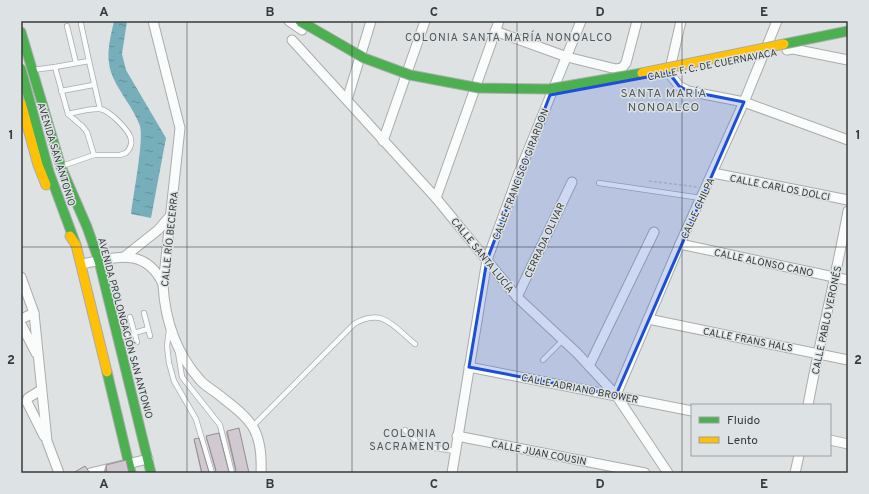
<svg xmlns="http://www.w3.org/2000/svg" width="869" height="494" font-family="Overpass,sans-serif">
  <defs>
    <pattern id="water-ripples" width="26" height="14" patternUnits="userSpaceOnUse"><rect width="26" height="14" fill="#76afba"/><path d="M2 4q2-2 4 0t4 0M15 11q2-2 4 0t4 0" fill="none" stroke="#628f98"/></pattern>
  </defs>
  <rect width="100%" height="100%" fill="#dfe2e3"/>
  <path fill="url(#water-ripples)" d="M114 21H127L122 54 126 70 166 138 151 218 131 214C133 196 144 140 140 126 133 105 111 84 109 63 107 49 111 35 114 21Z"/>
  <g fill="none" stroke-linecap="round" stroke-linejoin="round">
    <g stroke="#a9acad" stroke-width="6">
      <g id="lane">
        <path d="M81 24 89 61 55 67 68 114 82 126 87 132 94 155"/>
        <path d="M67 26 76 63"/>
        <path d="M89 61 100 109"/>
        <path d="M33 70 55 67"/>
        <path d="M61 91 93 85"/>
        <path d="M62 166 94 155H120L126 153C130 149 132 144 131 139 129 130 109 110 100 109 90 108 78 112 68 114"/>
        <path d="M599 183 701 198"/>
        <path d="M144 313 150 336"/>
        <path d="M130 317 137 342"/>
        <path d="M169 330 167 346 169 363 174 381 196 419 212 473"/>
        <path d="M120 337 148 329"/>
        <path d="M178 352 182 377 220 425 232 473"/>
        <path d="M543 360 563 340"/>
        <path d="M253 426 354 324C382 307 393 326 415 344"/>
        <path d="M405 430 421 446 455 451"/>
      </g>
    </g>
    <g stroke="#a9acad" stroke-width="11">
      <g id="street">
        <path d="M153 21 180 128 163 285C165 320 176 353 200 380 205 386 213 390 219 395 251 420 263 429 261 473"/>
        <path d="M289 21 302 30"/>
        <path d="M681 21 669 73 679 86 688 91 744 102 848 140"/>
        <path d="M495 31 567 57 616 69 622 68 626 63 637 21"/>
        <path d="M292 40 436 198 517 297 577 353 616 395 668 473"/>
        <path d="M787 50 793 49 848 60"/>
        <path d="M347 100 371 21"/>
        <path d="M383 141 425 21"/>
        <path d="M713 173 848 200"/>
        <path d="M436 198 499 21"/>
        <path d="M680 244 848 280"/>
        <path d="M124 257 158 230 171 215"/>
        <path d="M81 264C115 258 145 246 163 284"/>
        <path d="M21 277 34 313 47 441 59 473"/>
        <path d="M517 297 572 182"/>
        <path d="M21 319 34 313"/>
        <path d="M648 319 848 360"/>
        <path d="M21 324 36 353"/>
        <path d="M589 366 654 232"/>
        <path d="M469 367 692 411"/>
        <path d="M41 390 28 398 27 402 44 436"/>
        <path d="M616 395 680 244 744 102 777 21"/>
        <path d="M808 405C820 340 836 276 848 211"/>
        <path d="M457 436 645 473"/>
        <path d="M830 440 848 444"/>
        <path d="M90 473 148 459"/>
        <path d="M452 473 487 260 519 173 581 21"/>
        <path d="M795 473 799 455"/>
      </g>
    </g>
    <g stroke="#a9acad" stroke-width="11">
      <g id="fast">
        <path d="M21 32 61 167 87 227 99 261 151 473"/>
        <path d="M21 69 49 172 76 245"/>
        <path d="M107 372 131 473"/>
      </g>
    </g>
    <g stroke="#a9acad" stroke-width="11">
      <g id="slow">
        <path d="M21 103 38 165 46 185"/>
        <path d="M70 236 76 245 107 372"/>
      </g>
    </g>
    <path stroke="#c0c2c2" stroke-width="1.5" stroke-dasharray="3 2" stroke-linecap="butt" d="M649 181 697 187"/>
    <use href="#lane" stroke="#fafbfb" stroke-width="4.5"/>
    <use href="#street" stroke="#fafbfb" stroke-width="9"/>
    <use href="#fast" stroke="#4caf50" stroke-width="9"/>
    <use href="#slow" stroke="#ffc107" stroke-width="9"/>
    <g stroke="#a9acad" stroke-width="11" stroke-linecap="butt">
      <g id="fast-bridge">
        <path d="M300 21 364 58 410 75 479 88 549 89 642 73"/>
        <path d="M784 44 848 31"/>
      </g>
    </g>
    <g stroke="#a9acad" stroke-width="11" stroke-linecap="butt">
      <path id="slow-bridge" d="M642 73 784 44"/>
    </g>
    <use href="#fast-bridge" stroke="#4caf50" stroke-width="9"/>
    <use href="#slow-bridge" stroke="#ffc107" stroke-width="9"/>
  </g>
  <g fill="#b4adb3">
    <path d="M227 431 249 473 235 471 226 433Z"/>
    <path d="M206 436 229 472 215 471 206 438Z"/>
    <path d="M194 439 209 472 211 473H201L194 441Z"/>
    <path d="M106 465 129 473H103Z"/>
  </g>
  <g fill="#d1c9d0" stroke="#928d92">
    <path d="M239 428 249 473H234L236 470 227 431Z"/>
    <path d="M219 433 229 472 231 473H214L216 470 206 436Z"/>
    <path d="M199 438 209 472 211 473H202L194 439Z"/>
    <path d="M126 460 129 473H107L106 465Z"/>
    <path d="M85 466 90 473H73Z"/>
  </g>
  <path fill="#1d4ed8" fill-opacity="0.2" stroke="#1d4ed8" stroke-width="3" stroke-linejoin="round" d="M669 73 679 86 688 91 744 102 616 395 469 367 487 260 550 95Z"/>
  <path fill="none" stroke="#373a3a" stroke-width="1" stroke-opacity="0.55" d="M187 21V473M352 21V473M517 21V473M682 21V473M21 247H848"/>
  <g text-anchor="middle" stroke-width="3" stroke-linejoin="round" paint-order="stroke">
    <g font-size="10" fill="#373a3a" stroke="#dde3e5">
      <text transform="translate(712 64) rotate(-11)" y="4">CALLE F. C. DE CUERNAVACA</text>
      <text transform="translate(57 154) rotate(73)" y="4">AVENIDA SAN ANTONIO</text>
      <text transform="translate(520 174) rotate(-69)" y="4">CALLE FRANCISCO GIRARDON</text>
      <text transform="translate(780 187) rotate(11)" y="4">CALLE CARLOS DOLCI</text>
      <text transform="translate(697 208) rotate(-65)" y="4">CALLE CHILPA</text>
      <text transform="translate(169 239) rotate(-84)" y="4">CALLE RÍO BECERRA</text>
      <text transform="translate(544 240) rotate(-65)" y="4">CERRADA OLIVAR</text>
      <text transform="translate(483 255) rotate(51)" y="4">CALLE SANTA LUCÍA</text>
      <text transform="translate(764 262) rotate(12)" y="4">CALLE ALONSO CANO</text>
      <text transform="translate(826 320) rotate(-78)" y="4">CALLE PABLO VERONÉS</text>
      <text transform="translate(126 328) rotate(75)" y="4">AVENIDA PROLONGACIÓN SAN ANTONIO</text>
      <text transform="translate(748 339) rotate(11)" y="4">CALLE FRANS HALS</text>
      <text transform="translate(580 388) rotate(11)" y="4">CALLE ADRIANO BROWER</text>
      <text transform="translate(539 452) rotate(11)" y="4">CALLE JUAN COUSIN</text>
    </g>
    <g font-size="11" letter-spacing="1" fill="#525859" stroke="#dde3e5">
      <text x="509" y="41">COLONIA SANTA MARÍA NONOALCO</text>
      <text x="410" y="437">COLONIA<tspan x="410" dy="13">SACRAMENTO</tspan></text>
    </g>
    <g font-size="12" letter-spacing="1" fill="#525859" stroke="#dde3e5">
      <text x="664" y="97">SANTA MARÍA<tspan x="664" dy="14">NONOALCO</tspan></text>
    </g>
  </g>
  <rect width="869" height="494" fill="none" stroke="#dde3e5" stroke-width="44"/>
  <rect x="691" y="404" width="140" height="52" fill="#dde3e5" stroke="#9b9fa1"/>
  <rect x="699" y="417" width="20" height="6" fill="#4caf50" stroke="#9b9fa1"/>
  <text x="727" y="424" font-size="12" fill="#373a3a">Fluido</text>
  <rect x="699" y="437" width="20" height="6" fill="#ffc107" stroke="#9b9fa1"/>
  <text x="727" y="444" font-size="12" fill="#373a3a">Lento</text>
  <rect x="22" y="22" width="825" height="450" fill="none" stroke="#373a3a" stroke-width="1.5"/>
  <g font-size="13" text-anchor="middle" font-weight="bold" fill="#373a3a">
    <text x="104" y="16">A</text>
    <text x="270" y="16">B</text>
    <text x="434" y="16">C</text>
    <text x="600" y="16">D</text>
    <text x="764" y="16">E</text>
    <text x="11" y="139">1</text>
    <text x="858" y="139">1</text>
    <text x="11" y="364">2</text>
    <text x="858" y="364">2</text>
    <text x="104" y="488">A</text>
    <text x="270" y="488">B</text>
    <text x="434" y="488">C</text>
    <text x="600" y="488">D</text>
    <text x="764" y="488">E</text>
  </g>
</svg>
